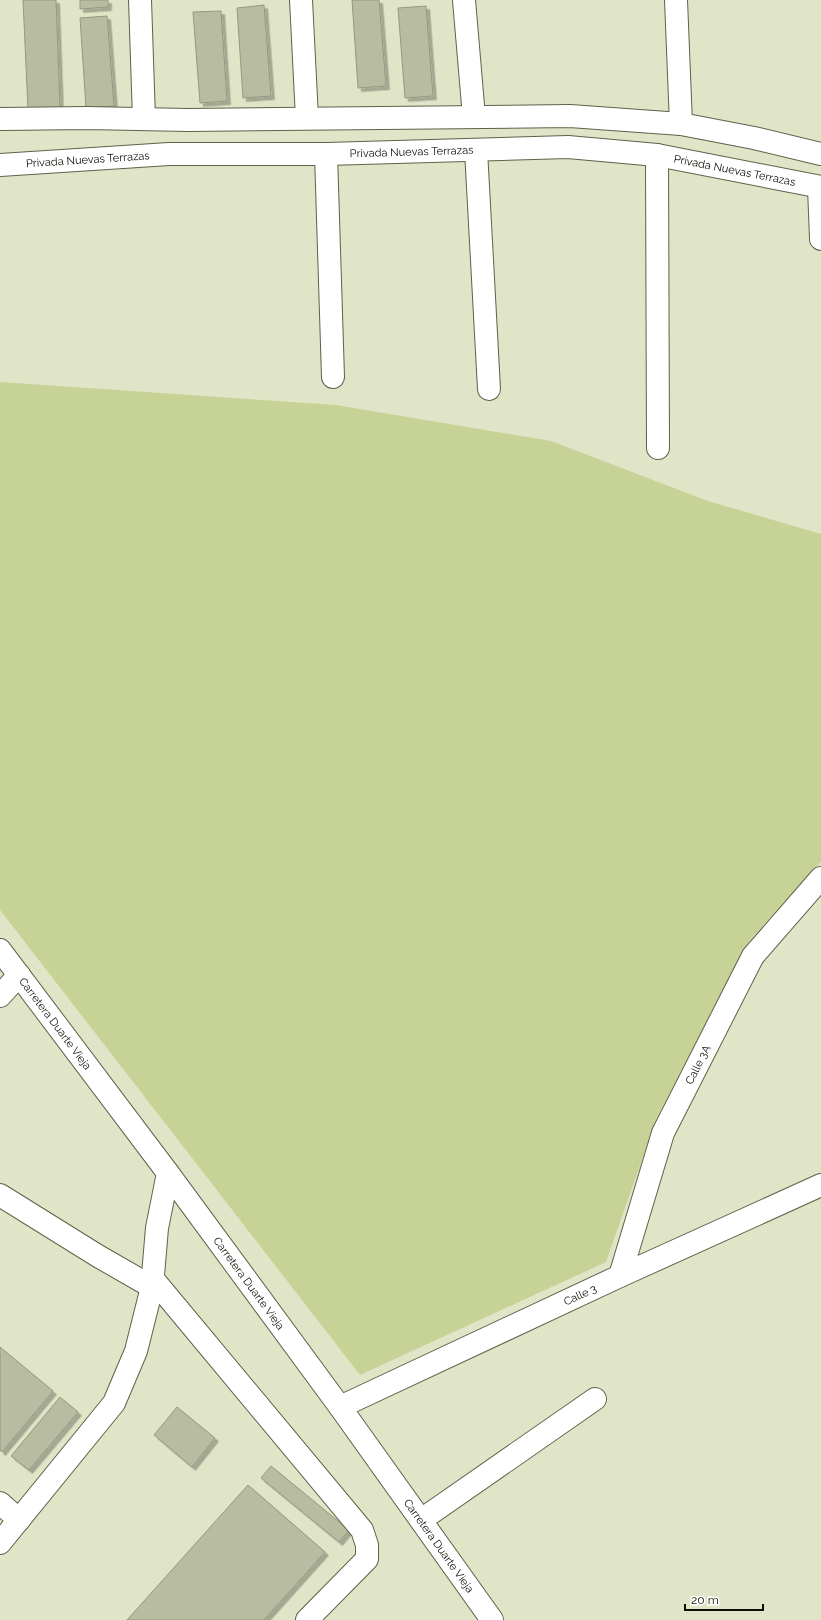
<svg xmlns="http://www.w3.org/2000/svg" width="821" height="1620" font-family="Raleway,sans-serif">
  <defs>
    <filter id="shadow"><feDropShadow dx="3.5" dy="3.5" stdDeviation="0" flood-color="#0004"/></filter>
  </defs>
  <rect width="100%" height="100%" fill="#e0e5c8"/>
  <path fill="#c7d296" d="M0 382 336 405 551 441 708 501 821 534V862L749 941 657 1117 606 1262 360 1375 0 910Z"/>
  <g fill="#b8bda1" stroke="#94997e" filter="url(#shadow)">
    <path d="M23 0H56L60 108 28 110Z"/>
    <path d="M80 0H108V7L80 9Z"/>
    <path d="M352 0H379L386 86 358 88Z"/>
    <path d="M264 5 271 96 243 98 237 8Z"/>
    <path d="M426 6 433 96 405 98 398 8Z"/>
    <path d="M221 11 227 101 200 103 193 12Z"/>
    <path d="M107 16 114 106 86 108 80 18Z"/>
    <path d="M0 1347 53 1391 2 1452 0 1450Z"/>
    <path d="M60 1397 78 1412 29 1470 11 1456Z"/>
    <path d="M177 1407 215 1438 192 1467 154 1435Z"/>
    <path d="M271 1466 349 1530 339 1542 261 1478Z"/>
    <path d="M248 1485 325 1552 264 1620H127Z"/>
  </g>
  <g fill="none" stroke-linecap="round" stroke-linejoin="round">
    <g stroke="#5d6249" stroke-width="24">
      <g id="minor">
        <path d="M140 0 144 119"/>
        <path d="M301 0 307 118"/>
        <path d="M464 0 474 117"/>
        <path d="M676 0 681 124"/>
        <path d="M0 119 87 118 188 120 570 116 681 124 754 138 821 154"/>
        <path d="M476 150 489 389"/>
        <path d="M326 154 333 377"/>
        <path d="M657 155 658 448"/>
        <path id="s1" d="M0 165 169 154H326L568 147 657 155 821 187"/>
        <path d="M819 187 821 239"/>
        <path d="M0 996 19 975"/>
        <path d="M0 1195 98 1256 152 1287"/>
        <path id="s2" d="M620 1276 663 1133 753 956 821 878"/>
        <path d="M153 1279 362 1530 367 1545V1559L307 1620"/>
        <path id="s3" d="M340 1407 620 1276 821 1185"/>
        <path d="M0 1503 19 1520"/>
        <path d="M421 1520 595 1399"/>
        <path d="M0 1543 114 1403 136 1351 152 1287 157 1228 168 1173"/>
      </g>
    </g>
    <g stroke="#5d6249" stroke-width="24">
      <g id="major">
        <path id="s4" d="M0 950 168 1173 340 1407 492 1620"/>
      </g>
    </g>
    <use href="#minor" stroke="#fff" stroke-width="22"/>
    <use href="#major" stroke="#fff" stroke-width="22"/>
  </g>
  <g text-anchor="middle" stroke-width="3" stroke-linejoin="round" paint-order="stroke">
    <g font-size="11" fill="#0c0e05" stroke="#fff">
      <text dy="4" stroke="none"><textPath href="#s1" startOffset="412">Privada Nuevas Terrazas</textPath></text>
      <text dy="4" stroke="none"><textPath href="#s1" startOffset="88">Privada Nuevas Terrazas</textPath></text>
      <text dy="4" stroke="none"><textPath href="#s1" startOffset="737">Privada Nuevas Terrazas</textPath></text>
      <text dy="4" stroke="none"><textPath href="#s4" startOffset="92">Carretera Duarte Vieja</textPath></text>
      <text dy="4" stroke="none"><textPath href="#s2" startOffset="226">Calle 3A</textPath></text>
      <text dy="4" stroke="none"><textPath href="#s4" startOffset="416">Carretera Duarte Vieja</textPath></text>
      <text dy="4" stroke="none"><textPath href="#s3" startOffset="265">Calle 3</textPath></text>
      <text dy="4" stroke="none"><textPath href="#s4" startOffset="740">Carretera Duarte Vieja</textPath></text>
    </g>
  </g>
  <path d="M685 1604v6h78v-6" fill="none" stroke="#0c0e05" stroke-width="2"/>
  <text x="691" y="1604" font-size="12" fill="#0c0e05" stroke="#ffffff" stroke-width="3" paint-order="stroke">20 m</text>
</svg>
